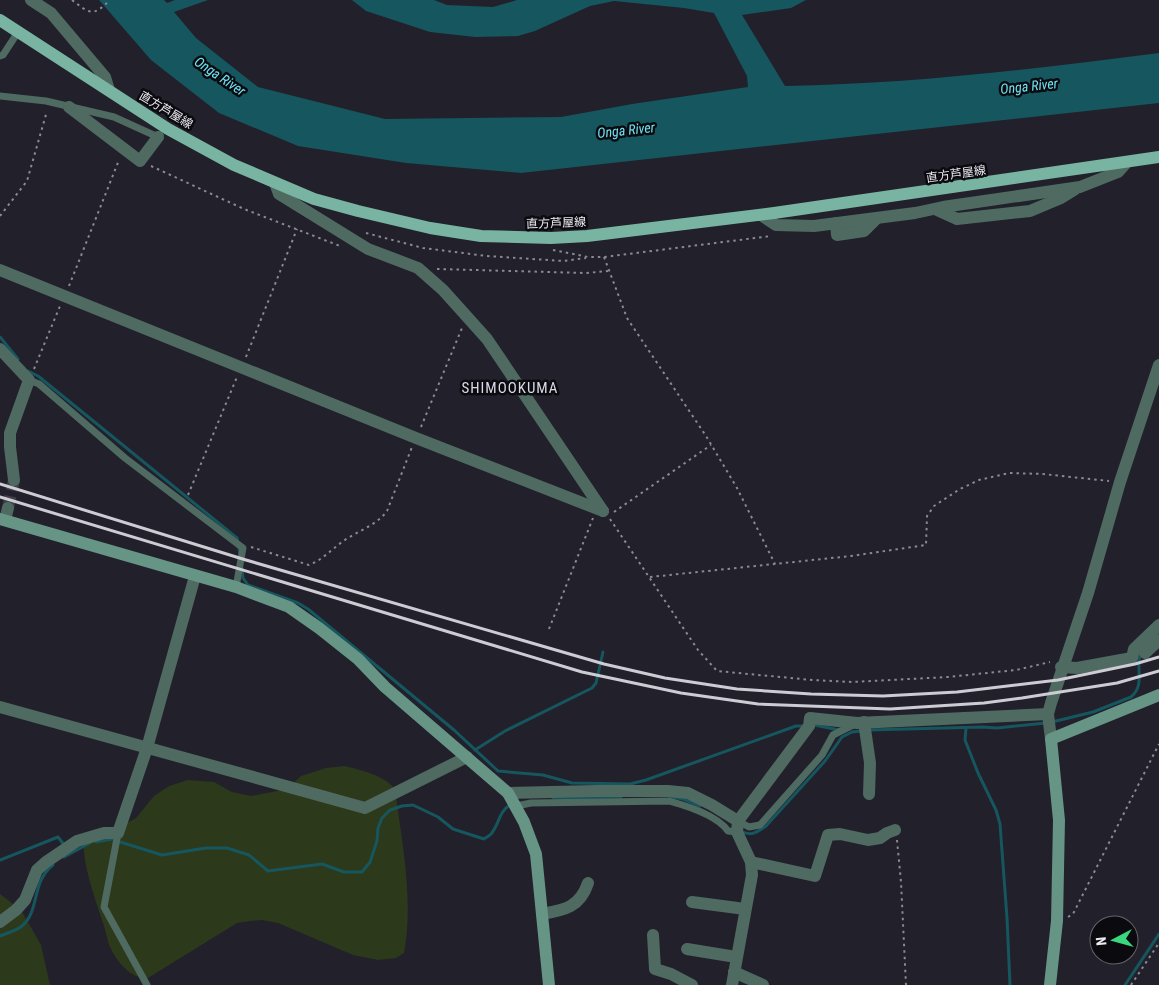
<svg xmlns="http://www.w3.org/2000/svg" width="1159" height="985" font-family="'Roboto Condensed','Noto Sans JP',sans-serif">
  <rect width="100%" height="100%" fill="#21202b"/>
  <g fill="#2c391b">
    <path d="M345 766C363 771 384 775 395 789 402 843 414 900 404 953L396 958 378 960 353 955 278 923 262 920 250 921 237 923 148 978C131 979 118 963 111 949 107 941 106 931 103 923 94 896 83 866 83 838L121 826 136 818 154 796 169 786 188 780 214 782 232 792 251 796 287 789 301 776 326 768Z"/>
    <path d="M0 894 21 910 41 945 50 985H0Z"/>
  </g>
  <path fill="#16565f" d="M99 0H164L167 3 175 0H208L174 12 196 38 258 87 385 119 561 117 632 104 748 87 747 76 714 13 684 8 614 1 590 6 535 31 518 36 475 37 430 32 366 11 352 0H434L447 5 493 7 517 0H806L791 8 742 15 785 86C910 84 1035 69 1159 53V103L521 173 406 163 298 146 219 113 151 60Z"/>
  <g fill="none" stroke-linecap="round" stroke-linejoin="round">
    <g stroke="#16565f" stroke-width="3">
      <path d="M0 337 18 359"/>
      <path d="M28 371 38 376 237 538 240 554"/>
      <path d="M242 568 243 578 248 585 298 603 308 609 454 730 498 771 543 775 572 783 630 784 646 780 796 726H805"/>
      <path d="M1052 722 1093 712 1131 697C1145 685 1136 670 1140 655"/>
      <path d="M814 725 839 730"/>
      <path d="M966 728 965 740 978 773 996 810 1000 824 1007 918 1010 985"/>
      <path d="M868 730 983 727 997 728 1046 723"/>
      <path d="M475 750 505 731 592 688 596 683 603 652"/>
      <path d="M670 797 683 799 700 806"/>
      <path d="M553 798 621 797"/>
      <path d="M741 831C750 837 758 832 766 826L825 761 842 737 852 732 861 731"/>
      <path d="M117 841 162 855 206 848H227L249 855 268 871 322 864 344 872H362L370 862 377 841 378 828 382 818 390 810 402 806 413 805 438 817 453 829 484 839C487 837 489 836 491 834 499 825 499 811 510 805"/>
      <path d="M96 842 112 839"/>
      <path d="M64 857 90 843"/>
      <path d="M0 860 58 837 65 846"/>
      <path d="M0 936C7 933 16 931 22 926 40 911 31 882 53 865"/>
      <path d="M1125 985 1159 934"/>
    </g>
    <path stroke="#3f3e49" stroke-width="12" stroke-dasharray="12 6" stroke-linecap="butt" d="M8 508 14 480"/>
    <g stroke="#8a8a92" stroke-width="2" stroke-dasharray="2.5 4" stroke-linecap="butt">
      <path d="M72 0C90 14 93 17 110 0"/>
      <path d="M151 166 244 209 340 246"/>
      <path d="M0 216 27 181 47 111"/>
      <path d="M366 233 423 248 487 256 563 261 586 258"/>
      <path d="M553 250 588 257H604L771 236"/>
      <path d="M604 257 627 318 706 436 737 488 775 564"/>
      <path d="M437 269 586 273 608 271"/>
      <path d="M69 286 119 160"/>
      <path d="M246 357 297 229"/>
      <path d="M34 369 60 306"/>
      <path d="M421 427 462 328"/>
      <path d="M188 495 237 377"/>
      <path d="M614 512 711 445"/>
      <path d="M610 519 698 650 717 671 812 680 852 682 948 677 1016 670 1050 662"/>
      <path d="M251 547 309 565C322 560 331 550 342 542 357 531 376 526 387 511L412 447"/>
      <path d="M650 577 851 556 926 545 927 516 934 506 960 489 979 480 1009 473 1043 474 1109 481"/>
      <path d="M549 629 593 518"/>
      <path d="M897 840 901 882 906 985"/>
      <path d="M1068 917 1073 914 1159 744"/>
      <path d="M1131 985 1159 943"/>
    </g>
    <g stroke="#4e6a61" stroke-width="7">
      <path d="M0 56 3 55 18 32"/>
      <path d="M0 96 46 101 114 117 158 137 160 135"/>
      <path d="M29 380 39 384 125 458 243 548 236 587"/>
      <path d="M516 806 531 803 669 801C687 806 717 815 728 831L737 832"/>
      <path d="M738 821 749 827 760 825 822 755 833 735 853 725"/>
      <path d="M118 833 104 907 147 985"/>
    </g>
    <g stroke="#4e6a61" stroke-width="12">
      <path d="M31 0 51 13 105 77 109 90"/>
      <path d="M69 107 140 161 158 137"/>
      <path d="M275 183 279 194 368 249 418 268 443 290 487 339 603 511"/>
      <path d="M935 209 957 219 1030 211 1061 198 1074 190"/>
      <path d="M761 215 776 225 814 226 915 213 943 207 1080 187 1118 172 1127 162"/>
      <path d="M836 223 837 235 864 231 876 219"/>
      <path d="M0 270 416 438 603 511"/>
      <path d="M0 349 29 380 10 433V447L14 480"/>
      <path d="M5 520 8 508"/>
      <path d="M1145 653 1159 640"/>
      <path d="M1061 667 1077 668 1132 658 1134 649 1159 625"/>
      <path d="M0 707 365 808 467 757"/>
      <path d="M864 722 870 763 869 794"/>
      <path d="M1051 739 1048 714 1051 703 1088 593 1120 482 1159 365"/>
      <path d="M508 793 596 791H668L688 793 712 805 738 821 737 832 751 862 752 875 732 985"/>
      <path d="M738 821 809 726 810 718 857 723 1048 714"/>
      <path d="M751 862 815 876 828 835 840 834 868 840 880 838 887 833 895 830"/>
      <path d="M692 902 745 909"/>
      <path d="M542 914C565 910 580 907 588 883"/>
      <path d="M0 922 16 910 25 900 37 870 46 862 77 841 104 833H118L147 748 195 576"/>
      <path d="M653 935 655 969 671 974 692 985"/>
      <path d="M687 949 736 957"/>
      <path d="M734 972 763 985"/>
    </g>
    <g stroke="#669485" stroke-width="12">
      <path d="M0 519 236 587 289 607 319 628 358 659 385 687 508 793 524 822 536 854 549 985"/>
      <path d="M1050 985 1057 921 1059 820 1051 739 1159 695"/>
    </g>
    <path stroke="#78b4a1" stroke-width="12" d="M0 20 168 129 234 165 314 199 358 211 430 228 481 236 551 238 587 236 774 213 1159 157"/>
    <g stroke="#cdccd4" stroke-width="3">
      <path d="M0 484 246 560 604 664 665 678 737 689 811 694 883 696 957 692 1058 680 1135 664 1159 657"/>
      <path d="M0 497 582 672 681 693 758 704 890 709 984 703 1022 698 1117 683 1159 671"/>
    </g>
  </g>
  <g text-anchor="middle" stroke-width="5" stroke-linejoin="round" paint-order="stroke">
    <g font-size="12" fill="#ebebf2" stroke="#0b0a0f">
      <text transform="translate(166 110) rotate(31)" y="4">直方芦屋線</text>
      <text transform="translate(956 174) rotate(-8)" y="4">直方芦屋線</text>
      <text transform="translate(556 223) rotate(-2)" y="4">直方芦屋線</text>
    </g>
    <g font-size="14" font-style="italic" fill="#6de4f4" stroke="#0b0a0f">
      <text transform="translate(220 76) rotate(34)" y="5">Onga River</text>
      <text transform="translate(1029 86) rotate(-6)" y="5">Onga River</text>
      <text transform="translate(626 130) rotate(-6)" y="5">Onga River</text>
    </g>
    <g font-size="15" letter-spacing="1" fill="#d9d9e7" stroke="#0b0a0f">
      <text x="510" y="393">SHIMOOKUMA</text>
    </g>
  </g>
  <g transform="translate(1114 940) rotate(264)"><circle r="24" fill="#0b0a0f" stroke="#65646a"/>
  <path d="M0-4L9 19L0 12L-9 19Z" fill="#3bd77e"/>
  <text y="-8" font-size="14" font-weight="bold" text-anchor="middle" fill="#ebebf2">N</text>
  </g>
</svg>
